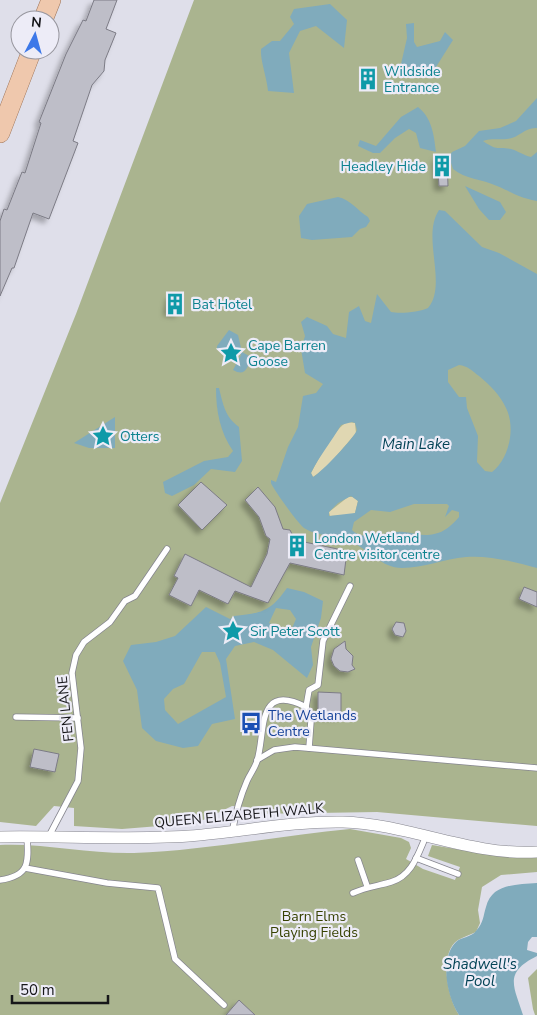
<svg xmlns="http://www.w3.org/2000/svg" width="537" height="1015" font-family="'Nunito Sans',sans-serif">
  <defs>
    <filter id="shadow"><feDropShadow dx="-4.5" dy="4.5" stdDeviation="2.5" flood-color="#0004"/></filter>
  </defs>
  <rect width="100%" height="100%" fill="#dfdfea"/>
  <g fill="#aab48f">
    <path d="M194 0H537V826L377 812 251 814 247 807 232 806 197 823 122 829 74 826V808L54 806 36 826 0 822V503L76 314Z"/>
    <path d="M350 829 401 838 409 842 411 848 406 859 423 869 455 880 460 867 428 856 432 845 504 857H537V872L501 875 482 887 478 910 480 923 476 932C470 935 463 937 458 940 438 953 448 999 459 1015H0V845C44 843 89 854 134 853 206 850 278 836 350 829Z"/>
    <path d="M537 969V1015H535L533 1009 528 978Z"/>
  </g>
  <g fill="#e0d7b2">
    <path d="M347 422 355 423 356 433 327 467 313 477 311 473C317 461 336 427 347 422Z"/>
    <path d="M348 497H353L358 501 355 513 351 515 330 516 329 512Z"/>
  </g>
  <g fill="#80abbc" fill-rule="evenodd">
    <path d="M330 4 347 20 344 48 316 26 300 31 289 53 294 93 268 91C267 78 260 60 261 49L272 41H280L294 24 290 17 294 9Z"/>
    <path d="M414 23V42L417 47 440 41 445 32 453 40 436 67 422 73 401 64 407 38 406 24Z"/>
    <path d="M537 98V128C525 127 519 138 507 139 498 140 492 138 483 141 499 152 496 146 511 149 518 151 523 155 531 157L537 152V201C517 197 514 193 497 186 482 179 465 179 453 169L449 157 452 152 465 146 479 131 500 128 516 121Z"/>
    <path d="M418 107C432 118 434 135 436 152L420 148 416 133 409 129 395 138 380 153H373L358 146 360 140 376 146 401 117Z"/>
    <path d="M465 186 500 202 506 212 500 220H489L479 209Z"/>
    <path d="M338 197C350 199 358 211 368 217L370 221 366 227 360 229 352 237 312 240 301 238 299 216 307 204Z"/>
    <path d="M439 210 445 211 482 247 499 253 537 274V568C516 562 488 555 466 557 444 559 424 568 402 568 382 568 367 549 352 542 337 535 318 537 304 528 300 526 273 489 271 483V480L276 482 288 447 298 427 303 396 316 393 323 384 305 373 301 349 305 336 301 322 307 317 327 326 333 334 346 338 349 312 359 306 365 321 371 323 377 294 391 312C400 314 420 312 428 308 448 284 421 237 439 210ZM459 365C468 366 472 371 479 376 490 385 500 395 506 408 516 428 509 459 492 472L485 471 477 462 478 436 467 408 466 397H459L448 382V370ZM352 422 355 423 357 430C354 438 321 473 313 477L311 473C320 455 331 442 341 425ZM351 496 358 501 355 513 329 516V512L338 503ZM414 504H447L449 506 445 517 452 510 459 512V517C452 525 445 532 434 534 423 537 415 533 404 532 389 530 364 543 352 530L354 522 371 510 390 512Z"/>
    <path d="M229 330 238 335 242 352 251 357C248 368 245 377 233 370L241 355C235 346 226 348 217 349V346Z"/>
    <path d="M216 388H219C223 404 225 417 239 427L242 461 235 472 211 469 194 485 172 496 165 493 163 482 204 461 228 457 233 451C220 432 216 411 216 388Z"/>
    <path d="M115 417V448H89L74 443Z"/>
    <path d="M287 588 304 592 323 601 321 618 311 647 313 665 307 678 273 650 254 642 235 646 226 659 235 719 212 724 198 746 183 748 156 741 142 728 137 690 123 661 131 645 156 642 175 636 206 607 230 619 234 616C262 613 270 612 287 588ZM276 608 290 610 296 619 292 628 286 630 269 623ZM202 652H215L220 663 226 697 178 724 165 710 164 699 173 689 184 684Z"/>
    <path d="M537 883V937H532L528 942 527 950 537 953V956C503 973 514 986 523 1015H459C447 998 439 958 456 942 461 937 472 937 476 931 484 922 483 916 486 907 492 883 516 885 537 883Z"/>
  </g>
  <g fill="#bebec8" stroke="#7c7b85" filter="url(#shadow)">
    <path d="M94 0H117L106 29 116 33 105 60 104 71 92 85 73 141 78 143 49 219 33 213 14 268H12L0 296V221L4 209 7 210 22 172 25 173 41 123 39 122 66 54 83 20 86 21Z"/>
    <path d="M447 156 448 186H439L437 157Z"/>
    <path d="M171 294 182 297 179 313 168 311Z"/>
    <path d="M201 482 227 505 202 530 178 505Z"/>
    <path d="M258 487 275 507 283 529 290 530 295 540 347 551 344 575 290 563 268 603 235 591 228 604 199 590 191 606 169 595 178 578 174 576 185 554 251 587 267 554 270 539 266 536 259 517 245 500Z"/>
    <path d="M524 587 537 592V607L519 599Z"/>
    <path d="M396 622 404 623 406 631 403 637 395 635 392 629Z"/>
    <path d="M345 641 346 649 353 656 352 665 355 669 348 672 340 671 334 666 331 659 334 649Z"/>
    <path d="M318 692 341 693V715L318 714Z"/>
    <path d="M34 749 59 754 55 772 30 767Z"/>
    <path d="M239 1000 255 1015H226Z"/>
  </g>
  <g fill="none" stroke-linecap="round" stroke-linejoin="round">
    <g stroke="#86868f" stroke-width="7">
      <g id="service">
        <path d="M306 707 309 690 318 685 323 641 350 586"/>
        <path d="M16 717 78 718"/>
        <path d="M257 760 274 750 295 747 537 768"/>
        <path d="M232 833C235 816 240 797 247 781 250 774 255 768 257 761 266 734 255 681 306 707L311 721 309 748"/>
        <path d="M49 836 78 781 81 748 72 673 76 655 84 642 110 622 125 601 135 596 167 549"/>
        <path d="M416 858 458 874"/>
        <path d="M358 860 367 886"/>
        <path d="M25 868 107 883 158 888 175 959 224 1005"/>
        <path d="M0 880C29 876 29 863 27 837"/>
        <path d="M353 893C366 887 378 886 391 882 412 876 418 854 426 836"/>
      </g>
    </g>
    <g stroke="#86868f" stroke-width="12">
      <path id="minor" d="M0 837C63 836 126 840 189 836 241 832 291 821 343 822 408 824 471 856 537 852"/>
    </g>
    <g stroke="#9c7256" stroke-width="20">
      <g id="primary">
        <path d="M43 20 51 0"/>
        <path d="M0 133 32 50"/>
      </g>
    </g>
    <use href="#service" stroke="#fff" stroke-width="5.5"/>
    <use href="#minor" stroke="#fff" stroke-width="11"/>
    <use href="#primary" stroke="#efc8ad" stroke-width="19"/>
  </g>
  <defs>
    <g id="building-bare" transform="scale(1.725)"><path d="M-4-6H4V6H1V3H-1V6H-4ZM-2.5-4.3h1.7v1.8h-1.7ZM.8-4.3h1.7v1.8H.8ZM-2.5-1h1.7V.8h-1.7ZM.8-1h1.7V.8H.8Z" fill="#0f9aa8" stroke="#edecf7" stroke-width="2.5" paint-order="stroke"/></g>
    <g id="sight-bare" transform="scale(1.725)"><path d="M0-6L1.8-2.2L6-1.7L2.9 1.2L3.7 5.4L0 3.3L-3.7 5.4L-2.9 1.2L-6-1.7L-1.8-2.2Z" fill="#0f9aa8" stroke="#edecf7" stroke-width="2.5" paint-order="stroke"/></g>
    <g id="bus-bare" transform="scale(1.725)"><path d="M-5-6H5V4H4V6H2V4H-2V6H-4V4H-5ZM-3.5-4V0h7V-4ZM-3.5 1.2v1.5H-2V1.2ZM2 1.2v1.5H3.5V1.2Z" fill="#1a4fb4" stroke="#edecf7" stroke-width="2.5" paint-order="stroke"/></g>
  </defs>
  <g fill-rule="evenodd">
    <use href="#building-bare" x="368" y="79"/>
    <use href="#building-bare" x="442" y="166"/>
    <use href="#building-bare" x="175" y="304"/>
    <use href="#sight-bare" x="231" y="353"/>
    <use href="#sight-bare" x="103" y="436"/>
    <use href="#building-bare" x="297" y="546"/>
    <use href="#sight-bare" x="233" y="631"/>
    <use href="#bus-bare" x="251" y="723"/>
  </g>
  <g text-anchor="middle" stroke-width="4.5" stroke-linejoin="round" paint-order="stroke">
    <g font-size="14" fill="#0d838f" stroke="#edecf7" text-anchor="start">
      <text x="384" y="76">Wildside<tspan x="384" dy="16">Entrance</tspan></text>
      <text x="426" y="171" text-anchor="end">Headley Hide</text>
      <text x="192" y="309">Bat Hotel</text>
      <text x="248" y="350">Cape Barren<tspan x="248" dy="16">Goose</tspan></text>
      <text x="120" y="441">Otters</text>
      <text x="314" y="543">London Wetland<tspan x="314" dy="16">Centre visitor centre</tspan></text>
      <text x="250" y="636">Sir Peter Scott</text>
    </g>
    <g font-size="14" fill="#161619" stroke="#edecf7">
      <text transform="translate(65 709) rotate(-96)" y="5">FEN LANE</text>
      <text transform="translate(239 815) rotate(-5)" y="5">QUEEN ELIZABETH WALK</text>
    </g>
    <g font-size="14" fill="#164399" stroke="#edecf7" text-anchor="start">
      <text x="268" y="720">The Wetlands<tspan x="268" dy="16">Centre</tspan></text>
    </g>
    <g font-size="14" fill="#374202" stroke="#edecf7">
      <text x="314" y="921">Barn Elms<tspan x="314" dy="16">Playing Fields</tspan></text>
    </g>
    <g font-size="15" font-style="italic" fill="#034356" stroke="#edecf7">
      <text x="416" y="449">Main Lake</text>
      <text x="480" y="969">Shadwell's<tspan x="480" dy="17">Pool</tspan></text>
    </g>
  </g>
  <g transform="translate(35 35) rotate(6)"><circle r="24" fill="#edecf7" stroke="#97969e"/>
  <path d="M0-4L9 19L0 12L-9 19Z" fill="#3d78e8"/>
  <text y="-8" font-size="14" font-weight="bold" text-anchor="middle" fill="#161619">N</text>
  </g>
  <path d="M12 995v8h96v-8" fill="none" stroke="#161619" stroke-width="2.5"/>
  <text x="20" y="995" font-size="15" fill="#161619" stroke="#edecf7" stroke-width="4" paint-order="stroke">50 m</text>
</svg>
